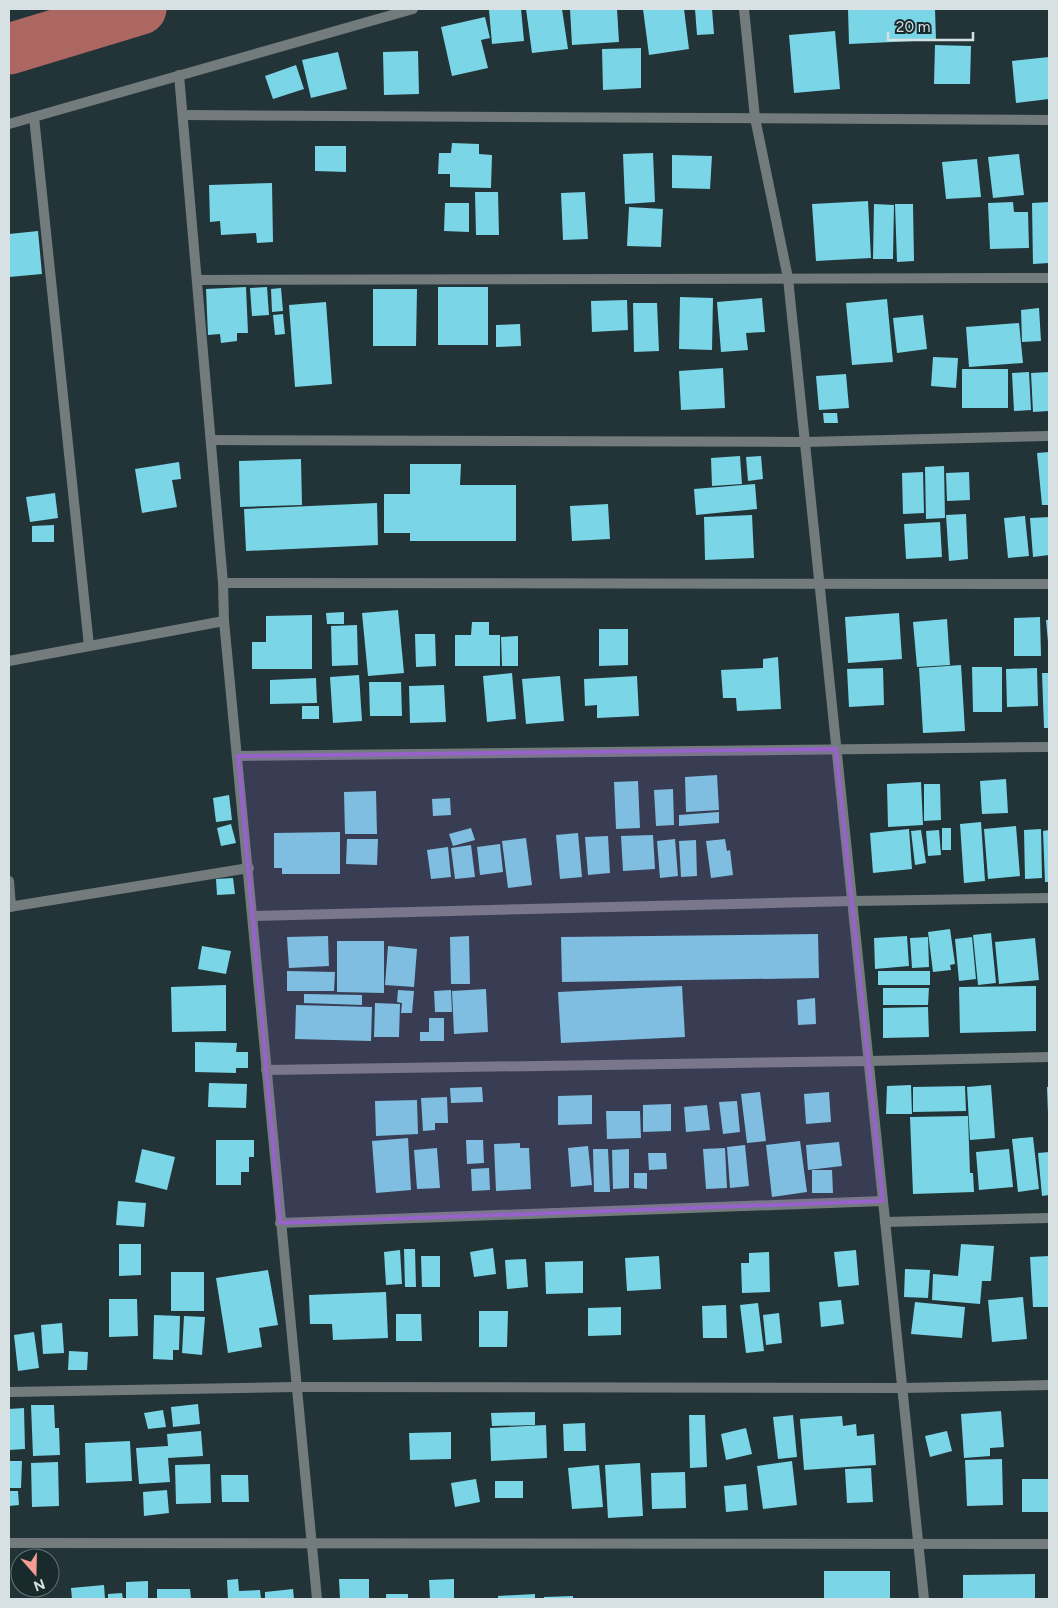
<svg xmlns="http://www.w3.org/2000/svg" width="1058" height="1608" font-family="Figtree,sans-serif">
  <rect width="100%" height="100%" fill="#223437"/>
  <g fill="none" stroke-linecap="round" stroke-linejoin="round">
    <path stroke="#ac6762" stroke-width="51" d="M9 49 141 9"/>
  </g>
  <g fill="#7ad5e7">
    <path d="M505 9H521L524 41 492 44 489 10Z"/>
    <path d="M526 9H562L568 49 532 53Z"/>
    <path d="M570 9H617L619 42 572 45Z"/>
    <path d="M643 9H684L689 49 649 55Z"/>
    <path d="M695 9H712L714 34 697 35Z"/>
    <path d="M848 9H935L936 40 849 44Z"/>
    <path d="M485 17 490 38 481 40 488 68 452 76 441 27Z"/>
    <path d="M835 31 840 89 794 93 789 35Z"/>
    <path d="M935 45 971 46 970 84H934Z"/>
    <path d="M641 48V88L603 90 602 49Z"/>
    <path d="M418 51 419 94 384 95 383 52Z"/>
    <path d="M338 52 347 89 311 98 302 60Z"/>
    <path d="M1049 57V99L1016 103 1012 61Z"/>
    <path d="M296 65 304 89 273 99 265 76Z"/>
    <path d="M452 143 479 144V154L492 155 491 188 450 187V174H438L439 153H451Z"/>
    <path d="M315 146H346V172L315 171Z"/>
    <path d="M653 153 655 202 625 204 623 154Z"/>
    <path d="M1019 154 1024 195 993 198 988 157Z"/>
    <path d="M672 155 712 156 710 189 672 188Z"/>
    <path d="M977 159 981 197 946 199 942 162Z"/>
    <path d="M272 183 273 242 257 243 256 233 221 235 220 221 210 222 209 185Z"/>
    <path d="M475 192H498L499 235H476Z"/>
    <path d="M585 192 588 239 563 240 561 193Z"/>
    <path d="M868 201 871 258 816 261 812 204Z"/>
    <path d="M1013 202 1014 212H1028L1029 248 990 249 988 203Z"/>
    <path d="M1049 202V263L1033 264 1032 203Z"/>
    <path d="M445 203H469V232L444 231Z"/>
    <path d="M874 204 894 205 893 259H873Z"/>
    <path d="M895 204H913L914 261 897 262Z"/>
    <path d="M629 207 663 209 661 247 627 246Z"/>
    <path d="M38 231 42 274 9 277V234Z"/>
    <path d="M246 287 248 333H237V341L221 343 220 334 208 335 206 289Z"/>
    <path d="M267 287 269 315 252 316 250 288Z"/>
    <rect x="438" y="287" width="50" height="58"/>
    <path d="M281 288 283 311 272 312 271 289Z"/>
    <path d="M373 289H417L416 346H373Z"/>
    <path d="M680 297 713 298 712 350 679 349Z"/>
    <path d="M762 298 765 332 746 333 748 350 721 352 717 302Z"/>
    <path d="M887 299 893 362 852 365 846 303Z"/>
    <path d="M627 300 628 330 592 332 591 301Z"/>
    <path d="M326 302 332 384 295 387 289 305Z"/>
    <path d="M633 303H657L659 351 634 352Z"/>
    <path d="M1039 308 1041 341 1022 342 1021 310Z"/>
    <path d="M283 314 285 334 275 335 273 315Z"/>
    <path d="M923 315 927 349 897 353 893 318Z"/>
    <path d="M1019 323 1023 363 969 367 966 327Z"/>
    <path d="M520 324 521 346 496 347V325Z"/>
    <path d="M933 357 958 358 956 388 931 386Z"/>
    <path d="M723 368 725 408 681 410 679 371Z"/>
    <rect x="962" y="369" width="46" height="39"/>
    <path d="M1029 372 1031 410 1014 411 1012 373Z"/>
    <path d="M1049 372V411L1033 412 1031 373Z"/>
    <path d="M846 374 849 408 819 410 816 376Z"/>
    <path d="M823 413H837L838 423H824Z"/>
    <path d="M1049 452V505H1042L1037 453Z"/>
    <path d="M740 456 742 484 712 486 711 458Z"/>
    <path d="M761 456 763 479 748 481 746 457Z"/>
    <path d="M301 459 302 505 240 507 239 461Z"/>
    <path d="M179 462 181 479 172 480 177 507 142 513 135 469Z"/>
    <path d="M410 464H461L460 485H516V541H410V533H384V494H410Z"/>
    <path d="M944 466 945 518 926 519 925 467Z"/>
    <path d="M923 472 924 513 903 514 902 473Z"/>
    <path d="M969 472 970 500 947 501 946 473Z"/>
    <path d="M755 484 757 509 696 515 694 489Z"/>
    <path d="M55 493 58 518 30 522 26 497Z"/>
    <path d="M377 503 378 545 246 551 244 509Z"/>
    <path d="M608 504 610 539 572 541 570 506Z"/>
    <path d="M966 514 968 559 949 561 946 515Z"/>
    <path d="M752 515 754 558 705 560 704 517Z"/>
    <path d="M1025 516 1029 556 1008 558 1004 518Z"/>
    <path d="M1049 517V555L1033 557 1030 518Z"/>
    <path d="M940 522 942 557 906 559 904 524Z"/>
    <path d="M54 525V542H32V526Z"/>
    <path d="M398 610 404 673 368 676 362 613Z"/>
    <path d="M344 612V624H327L326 613Z"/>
    <path d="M899 613 902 659 848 663 845 617Z"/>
    <path d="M312 615V669H252V642H266V616Z"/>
    <path d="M1040 617 1041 656H1014V618Z"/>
    <path d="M947 619 950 665 917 667 913 622Z"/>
    <path d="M1046 620H1049V642H1048Z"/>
    <path d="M472 622H489V635H500V666H455V635H471Z"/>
    <path d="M357 625 358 665 332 666 331 626Z"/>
    <path d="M599 629H628V665L599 666Z"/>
    <path d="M415 634H435L436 666 416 667Z"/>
    <path d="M518 636V666H502L501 637Z"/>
    <path d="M778 657 781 709 737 711 736 698H723L721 670 763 668V659Z"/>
    <path d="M961 665 965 731 923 733 919 668Z"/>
    <path d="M972 667H1002V712H973Z"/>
    <path d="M883 668 884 705 849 707 847 669Z"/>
    <path d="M1037 668 1038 706 1007 707 1006 669Z"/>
    <path d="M512 673 516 719 487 722 483 676Z"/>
    <path d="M1042 673H1049V728H1044Z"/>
    <path d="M359 675 362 721 333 723 330 677Z"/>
    <path d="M560 676 564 721 526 724 522 679Z"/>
    <path d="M637 676 639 716 597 718V705L585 706 584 679Z"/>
    <path d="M316 678 317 703 270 704V680Z"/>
    <path d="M369 682H401L402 716H370Z"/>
    <path d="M444 685 446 722 410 723 409 686Z"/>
    <rect x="302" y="706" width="17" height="13"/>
    <path d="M717 775 719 810 686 812 685 777Z"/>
    <path d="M1006 779 1008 813 982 814 980 781Z"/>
    <path d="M638 781 640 828 616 829 614 782Z"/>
    <path d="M921 782 923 825 888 827 887 784Z"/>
    <path d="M924 784H940L941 820 924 821Z"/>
    <path d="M673 789 674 825 656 826 654 790Z"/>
    <path d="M376 791 377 834H345L344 792Z"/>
    <path d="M229 795 232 820 216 822 213 798Z"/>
    <path d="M450 798 451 815 433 816 432 799Z"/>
    <path d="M719 812V823L679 826V815Z"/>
    <path d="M981 822 985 881 964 883 960 824Z"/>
    <path d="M231 824 236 843 221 846 217 828Z"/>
    <path d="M1016 826 1020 876 988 879 984 829Z"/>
    <path d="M471 828 475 840 453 846 449 834Z"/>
    <rect x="942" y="828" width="9" height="22"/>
    <path d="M909 829 912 869 873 873 870 833Z"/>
    <path d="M1041 829 1042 878 1025 879 1024 830Z"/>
    <path d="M921 830 926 863 915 865 911 831Z"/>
    <path d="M939 830 941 855 928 856 926 831Z"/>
    <path d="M1049 830V882H1045L1043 831Z"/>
    <path d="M340 832V874H282V868H274V833Z"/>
    <path d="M578 833 582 877 560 879 556 835Z"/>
    <path d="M653 835 655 869 623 871 621 836Z"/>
    <path d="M608 836 610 873 588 875 585 837Z"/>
    <path d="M526 838 532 885 508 888 502 841Z"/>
    <path d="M347 839H378L377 865 346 864Z"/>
    <path d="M675 839 678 876 660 878 657 841Z"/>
    <path d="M725 839 727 851 730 850 733 875 711 878 706 841Z"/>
    <path d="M696 840 697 876 681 877 679 841Z"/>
    <path d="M500 844 503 872 480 875 477 847Z"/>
    <path d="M471 845 475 877 455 879 451 848Z"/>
    <path d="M448 847 451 877 431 879 427 850Z"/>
    <path d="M233 878 235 894 217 895 216 879Z"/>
    <path d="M950 929 955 964 950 965 951 970 933 972 928 932Z"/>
    <path d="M991 933 996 983 978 985 973 935Z"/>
    <path d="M818 934 819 978 562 982 561 937Z"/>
    <path d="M328 936 329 966 289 968 287 937Z"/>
    <path d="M469 936 470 984H451L450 937Z"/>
    <path d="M907 936 909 966 875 969 874 938Z"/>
    <path d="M928 937 929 967 912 968 910 938Z"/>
    <path d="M972 937 976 979 959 981 955 939Z"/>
    <path d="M1035 938 1039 980 999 984 995 942Z"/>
    <path d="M337 941H384V993L337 992Z"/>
    <path d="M202 946 231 951 226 974 198 969Z"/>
    <path d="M388 946 417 949 414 987 385 985Z"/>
    <path d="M287 971 335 972 334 991H287Z"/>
    <rect x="878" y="971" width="52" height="14"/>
    <path d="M226 985V1031L172 1032 171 987Z"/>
    <path d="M682 986 685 1037 561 1043 558 992Z"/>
    <path d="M1036 986V1031L960 1033 959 987Z"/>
    <path d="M883 988H929L928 1005H883Z"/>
    <path d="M486 989 488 1032 454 1034 452 991Z"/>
    <path d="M398 990 414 991 412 1013H401L402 1003 397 1002Z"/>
    <path d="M451 990 452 1012H435L434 991Z"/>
    <path d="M304 994 362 995V1005L304 1003Z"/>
    <path d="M815 998 816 1024 798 1025 797 1000Z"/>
    <path d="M375 1003 400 1004 399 1037H374Z"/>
    <path d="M296 1005 372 1007 371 1041 295 1039Z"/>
    <path d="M928 1007 929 1037 883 1038V1008Z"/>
    <path d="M429 1018H444V1041H420V1032H429Z"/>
    <path d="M195 1042 237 1043 236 1052H248V1068H236V1073L195 1072Z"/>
    <path d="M209 1083 247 1084 246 1108 208 1107Z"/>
    <path d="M911 1085 912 1114H886L887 1086Z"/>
    <path d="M991 1085 995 1138 970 1140 967 1087Z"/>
    <path d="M965 1086 966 1111 913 1112V1087Z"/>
    <path d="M482 1087 483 1102 451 1103 450 1088Z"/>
    <path d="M1047 1087H1049V1113H1048Z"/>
    <path d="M760 1092 766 1141 747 1143 741 1094Z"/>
    <path d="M829 1092 831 1122 806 1124 804 1094Z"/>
    <path d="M592 1095V1124L558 1125V1096Z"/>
    <path d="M447 1097 448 1123H435V1130L423 1131 421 1098Z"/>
    <path d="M417 1100 418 1134 376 1136 375 1101Z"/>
    <path d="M737 1101 740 1132 723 1134 719 1102Z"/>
    <path d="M671 1104V1131L643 1132V1105Z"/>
    <path d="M707 1105 710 1130 686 1132 684 1107Z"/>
    <path d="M606 1111H640L641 1138 607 1139Z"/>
    <path d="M968 1116 970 1173H973L974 1192 913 1194 910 1117Z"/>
    <path d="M1033 1137 1039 1189 1018 1192 1012 1139Z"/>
    <path d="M408 1138 411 1190 376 1193 372 1141Z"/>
    <path d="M216 1140H254V1157H249V1172H241V1185H216Z"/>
    <path d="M466 1140H483L484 1163 467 1164Z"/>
    <path d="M800 1141 807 1192 772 1197 766 1145Z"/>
    <path d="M839 1142 842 1166 808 1170 806 1145Z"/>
    <path d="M520 1143V1148H529L531 1189 496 1191 494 1144Z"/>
    <path d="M745 1145 749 1186 730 1188 727 1147Z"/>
    <path d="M588 1146 592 1185 571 1187 568 1148Z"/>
    <path d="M437 1148 440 1188 417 1189 414 1150Z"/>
    <path d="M725 1148 727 1188 706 1189 703 1149Z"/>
    <path d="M142 1149 175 1157 167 1190 135 1182Z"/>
    <path d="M593 1149H608L610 1192H594Z"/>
    <path d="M629 1149V1188L613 1189 612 1150Z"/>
    <path d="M1009 1149 1013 1187 979 1190 976 1152Z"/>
    <path d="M1049 1152V1195L1042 1196 1038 1153Z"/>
    <path d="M648 1153H666L667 1169 649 1170Z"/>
    <path d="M489 1168 490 1190 472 1191 471 1169Z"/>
    <path d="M812 1170H832L833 1193H812Z"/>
    <path d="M634 1173H647V1189L634 1188Z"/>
    <path d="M118 1201 146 1203 144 1227 116 1225Z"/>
    <path d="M119 1244H141V1275L119 1276Z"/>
    <path d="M961 1244 994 1246 991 1281H982L980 1304 932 1300 933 1274 958 1276Z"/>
    <path d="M493 1248 496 1274 474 1277 470 1252Z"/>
    <path d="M404 1249H415L416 1287H405Z"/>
    <path d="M400 1250 402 1284 386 1285 384 1252Z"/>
    <path d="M856 1250 859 1285 838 1287 834 1252Z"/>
    <path d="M769 1252 770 1292 742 1293 741 1263H749V1253Z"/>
    <path d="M421 1256H440V1287H422Z"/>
    <path d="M659 1256 661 1289 627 1291 625 1258Z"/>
    <path d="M1049 1256V1307H1033L1030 1257Z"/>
    <path d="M526 1259 528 1287 507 1289 505 1260Z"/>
    <path d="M583 1261V1293L546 1294 545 1262Z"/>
    <path d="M905 1269 930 1270 928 1298 904 1297Z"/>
    <path d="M268 1270 278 1325 259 1328 262 1347 228 1353 216 1278Z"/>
    <rect x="171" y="1272" width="33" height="39"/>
    <path d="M386 1292 388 1338 333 1340 332 1324H310L309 1295Z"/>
    <path d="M1023 1297 1027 1339 992 1342 988 1300Z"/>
    <path d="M109 1299H137L138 1336 109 1337Z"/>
    <path d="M841 1300 844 1324 821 1327 819 1302Z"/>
    <path d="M915 1302 965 1307 962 1338 911 1334Z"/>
    <path d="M758 1303 764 1351 746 1353 740 1305Z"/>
    <path d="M726 1305 727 1338H703L702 1306Z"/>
    <path d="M621 1307V1335L588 1336V1308Z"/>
    <path d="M479 1311H508L507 1347H479Z"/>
    <path d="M779 1313 782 1343 766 1345 763 1315Z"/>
    <path d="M396 1314H421L422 1341H396Z"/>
    <path d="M154 1315 180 1316 179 1350H173V1360L153 1359Z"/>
    <path d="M184 1316 205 1317 202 1355 182 1353Z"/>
    <path d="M62 1323 64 1353 43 1354 41 1325Z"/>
    <path d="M34 1332 39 1368 18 1371 14 1335Z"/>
    <path d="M69 1351 88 1352 87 1370H68Z"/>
    <path d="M198 1404 200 1424 173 1427 171 1407Z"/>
    <path d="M31 1405H54L55 1428H59L60 1455 33 1456Z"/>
    <path d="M24 1408 25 1449 9 1450V1409Z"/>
    <path d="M163 1410 166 1427 148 1429 144 1413Z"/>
    <path d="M1001 1411 1004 1447 990 1448V1456L964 1458 961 1414Z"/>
    <path d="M535 1412V1425L492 1426 491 1413Z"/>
    <path d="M689 1415H705L707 1467 690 1468Z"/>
    <path d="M793 1415 797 1457 778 1459 773 1417Z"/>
    <path d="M842 1416 843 1426 856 1424 857 1436 874 1434 876 1465 804 1470 800 1419Z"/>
    <path d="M585 1423 586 1451H564L563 1424Z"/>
    <path d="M546 1425 547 1458 491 1461 490 1428Z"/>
    <path d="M746 1428 752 1454 726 1460 721 1434Z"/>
    <path d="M201 1431 203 1456 168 1458 170 1482 139 1484 136 1448 168 1446 167 1434Z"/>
    <path d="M947 1431 952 1451 930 1457 925 1436Z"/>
    <path d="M451 1432V1459L410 1460 409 1433Z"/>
    <path d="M130 1441 132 1481 86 1483 85 1443Z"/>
    <path d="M1002 1459 1003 1505 967 1506 965 1460Z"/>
    <path d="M9 1461H22L21 1488H9Z"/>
    <path d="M792 1461 797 1505 763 1509 757 1466Z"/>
    <path d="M58 1462 59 1506 32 1507 31 1463Z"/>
    <path d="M640 1463 643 1516 608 1518 605 1465Z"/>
    <path d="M210 1464 211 1503 176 1504 175 1465Z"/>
    <path d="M599 1465 603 1507 572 1509 568 1468Z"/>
    <path d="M871 1468 873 1502 847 1503 845 1469Z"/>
    <path d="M685 1472 686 1508 652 1509 651 1473Z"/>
    <path d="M221 1475H248L249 1502H222Z"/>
    <path d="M476 1479 480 1502 455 1507 451 1483Z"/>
    <rect x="1022" y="1479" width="27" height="33"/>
    <rect x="495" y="1481" width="28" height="17"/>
    <path d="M746 1484 748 1510 726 1512 724 1486Z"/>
    <path d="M167 1490 169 1513 144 1516 143 1492Z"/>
    <path d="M9 1491H18L19 1505 9 1506Z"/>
    <rect x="824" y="1571" width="66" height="28"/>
    <path d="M1035 1574V1599H963V1575Z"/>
    <path d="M238 1579 239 1591 260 1590 261 1599H228L227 1580Z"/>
    <path d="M339 1579H369V1599H340Z"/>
    <path d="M454 1579V1599H430L429 1580Z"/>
    <path d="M148 1581V1599H126V1582Z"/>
    <path d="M104 1585 105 1599H72L71 1588Z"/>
    <path d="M157 1589H190L191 1599H157Z"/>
    <path d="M293 1589 294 1599H265V1592Z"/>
    <path d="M122 1593 123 1599H108V1594Z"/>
    <rect x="386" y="1594" width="22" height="5"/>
    <path d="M535 1594V1599H498V1596Z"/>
    <path d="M573 1596V1599H544V1597Z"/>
  </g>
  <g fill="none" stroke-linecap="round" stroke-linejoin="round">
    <g stroke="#737b7d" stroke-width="10">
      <path d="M744 9 755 118 788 278 924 1599"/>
      <path d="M179 75 223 583 224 621 317 1599"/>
      <path d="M183 115 1049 120"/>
      <path d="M34 117 89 646"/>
      <path d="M9 124 413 9"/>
      <path d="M197 280 1049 278"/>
      <path d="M211 440 805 442 1049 436"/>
      <path d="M223 583 1049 584"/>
      <path d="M9 661 224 621"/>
      <path d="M238 756 1049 747"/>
      <path d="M9 881 11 907"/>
      <path d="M9 907 249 868"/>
      <path d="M253 916 852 901 1049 898"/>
      <path d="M266 1070 869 1061 1049 1057"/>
      <path d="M885 1222 1049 1218"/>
      <path d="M280 1223 883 1201"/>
      <path d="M9 1392 296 1387 903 1388 1049 1385"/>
      <path d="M9 1543 1049 1544"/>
    </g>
  </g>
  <path fill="#9762ca" fill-opacity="0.2" stroke="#9762ca" stroke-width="4" stroke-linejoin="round" d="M836 749 883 1201 280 1223 238 756Z"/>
  <rect width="1058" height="1608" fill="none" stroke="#d7e1e3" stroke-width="20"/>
  <g transform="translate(35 1573) rotate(160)"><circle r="24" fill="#192a2d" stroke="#657376"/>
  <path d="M0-4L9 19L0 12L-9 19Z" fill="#f59c95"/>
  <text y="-8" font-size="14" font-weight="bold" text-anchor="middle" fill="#d7e1e3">N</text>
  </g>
  <path d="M888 32v8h85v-8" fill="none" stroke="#d7e1e3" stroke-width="2.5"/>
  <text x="896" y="32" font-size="15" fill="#d7e1e3" stroke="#192a2d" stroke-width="4" paint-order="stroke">20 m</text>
</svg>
